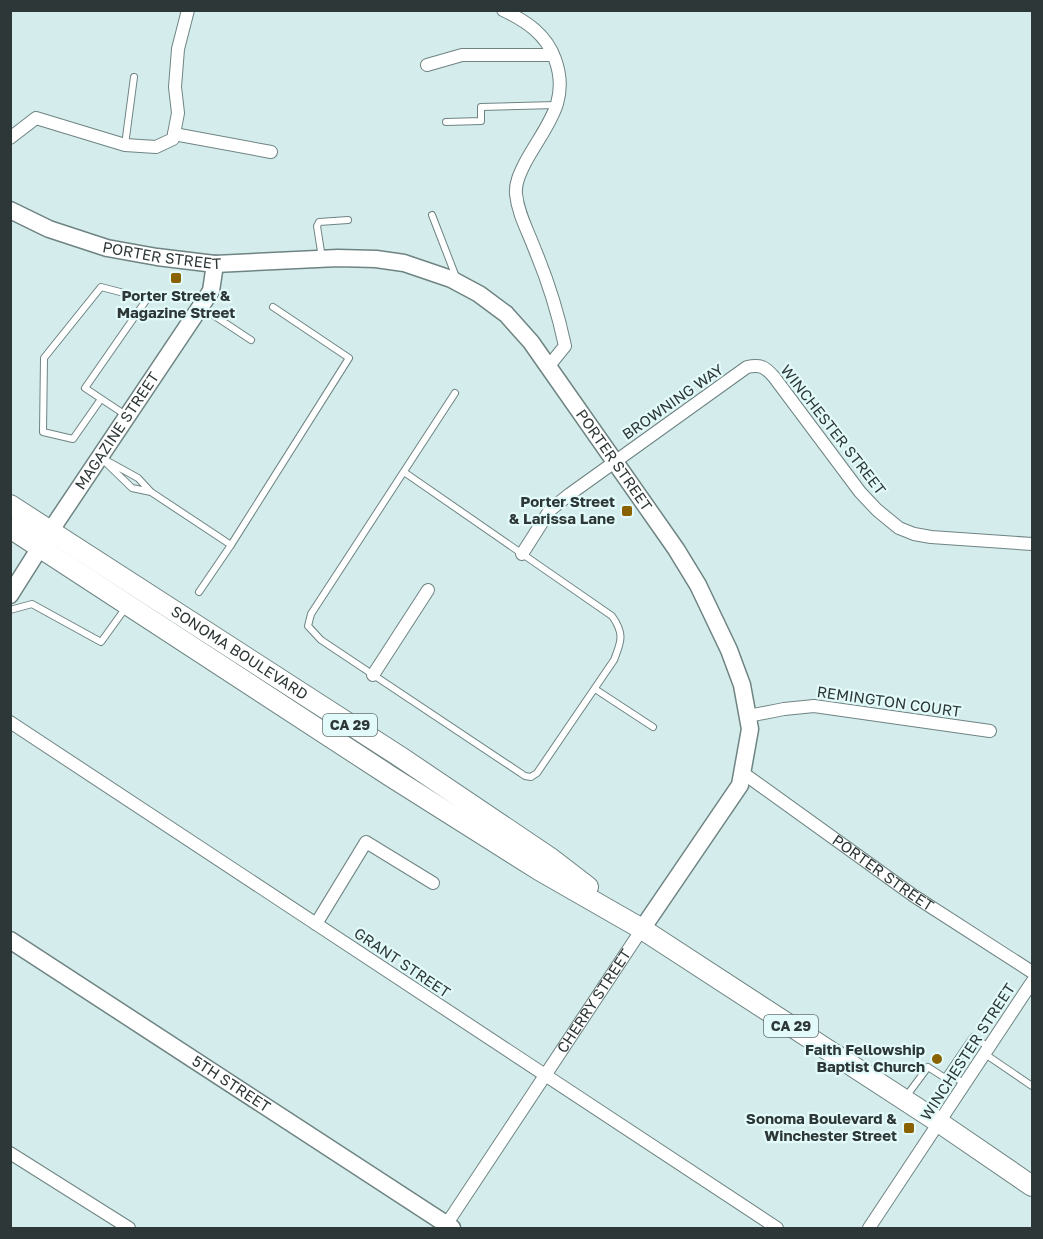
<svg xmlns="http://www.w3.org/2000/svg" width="1043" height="1239" font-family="'Golos Text',sans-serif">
  <rect width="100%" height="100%" fill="#d5ecec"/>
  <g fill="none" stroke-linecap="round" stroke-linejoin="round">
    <g stroke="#6e8483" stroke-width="8">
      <g id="service">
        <path d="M446 122 481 121V107L556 105"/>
        <path d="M125 145 134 77"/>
        <path d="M432 215 456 277"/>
        <path d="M322 258 317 226 319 222 348 220"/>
        <path d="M201 307 251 340"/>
        <path d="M101 399 73 439 43 432 44 358 101 287 147 299 85 388 127 416"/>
        <path d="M404 472 612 616C625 634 621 642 614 660L537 773 531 777 525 776 321 640 308 626 311 614 455 393"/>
        <path d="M151 492 132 488 100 457 138 478 151 492 231 545 199 592"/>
        <path d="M231 545 349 358 273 307"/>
        <path d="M10 610 32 604 101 642 127 606"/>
        <path d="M595 689 653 727"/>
        <path d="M985 1054 1032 1086"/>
        <path d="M945 1078 973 1037 989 1047"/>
        <path d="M905 1098 928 1067 945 1078 955 1077 964 1084"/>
      </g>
    </g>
    <g stroke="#6e8483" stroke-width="14">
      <g id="minor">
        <path d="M503 10C526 21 546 34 555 59 571 103 544 127 525 163 520 173 515 183 516 194 518 214 528 231 535 250 548 281 558 313 565 346L548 367"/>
        <path d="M427 65 462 55H553"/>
        <path d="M174 134 271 152"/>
        <path d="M10 138 36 118 125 145 156 147 173 139 178 113 175 87 178 49 188 10"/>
        <path d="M522 554 550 510 570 494 747 367C761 364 765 367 774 377L860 492 877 510 899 528 914 534 931 537 1032 544"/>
        <path d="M373 675 428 590"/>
        <path d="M748 716 784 709 814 706 990 731"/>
        <path d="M10 722 777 1228"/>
        <path id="s1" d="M743 773 914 896 1032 972"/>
        <path d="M316 924 366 842 433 883"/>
        <path d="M10 1153 129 1228"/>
        <path id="s2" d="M444 1228 642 929"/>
        <path d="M869 1228 1032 982"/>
      </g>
    </g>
    <g stroke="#6e8483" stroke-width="19">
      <g id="tertiary">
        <path id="s3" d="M10 210 49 229 107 248 157 257 215 264 338 258 376 259 404 263 451 279 479 294 506 314 531 342 676 549 698 585 729 650 742 685 750 729 740 785 642 929"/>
        <path id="s4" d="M10 595 51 530 211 291 215 264"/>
        <path id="s5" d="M10 940 452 1228"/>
      </g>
    </g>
    <g stroke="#6e8483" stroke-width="22">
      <g id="primary">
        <path id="s6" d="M10 505 402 758 549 857 588 887"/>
        <path d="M10 528 390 776 539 870 642 929 940 1123 1032 1186"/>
      </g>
    </g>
    <use href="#service" stroke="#fff" stroke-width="6"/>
    <use href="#minor" stroke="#fff" stroke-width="12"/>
    <use href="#tertiary" stroke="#fff" stroke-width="16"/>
    <use href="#primary" stroke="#fff" stroke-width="20"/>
  </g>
  <g fill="#896301" stroke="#e2faf9" stroke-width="2">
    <rect x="170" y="272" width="12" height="12" rx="3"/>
    <rect x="621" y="505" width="12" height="12" rx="3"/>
    <circle cx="937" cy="1059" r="6"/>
    <rect x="903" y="1122" width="12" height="12" rx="3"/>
  </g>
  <g text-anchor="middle" stroke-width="4.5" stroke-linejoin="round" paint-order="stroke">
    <g fill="#e2faf9" stroke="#647271" stroke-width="1.5">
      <rect x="323" y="714" width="54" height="22" rx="4.5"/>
      <rect x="764" y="1015" width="54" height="22" rx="4.5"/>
    </g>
    <g font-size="14" font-weight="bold" fill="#2e3737">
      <text x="350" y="730">CA 29</text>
      <text x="791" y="1031">CA 29</text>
    </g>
    <g font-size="15" fill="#2e3737" stroke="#e2faf9">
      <text dy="5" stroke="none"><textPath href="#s3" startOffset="160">PORTER STREET</textPath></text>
      <text transform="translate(673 402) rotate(-35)" y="5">BROWNING WAY</text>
      <text transform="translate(833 430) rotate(52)" y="5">WINCHESTER STREET</text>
      <text dy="5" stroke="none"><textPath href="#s4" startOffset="196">MAGAZINE STREET</textPath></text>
      <text dy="5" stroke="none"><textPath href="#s3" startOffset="700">PORTER STREET</textPath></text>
      <text dy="5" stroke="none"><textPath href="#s6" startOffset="273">SONOMA BOULEVARD</textPath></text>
      <text transform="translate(889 702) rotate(8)" y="5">REMINGTON COURT</text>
      <text dy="5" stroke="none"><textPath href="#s1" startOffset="172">PORTER STREET</textPath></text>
      <text transform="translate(402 963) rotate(34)" y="5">GRANT STREET</text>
      <text dy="5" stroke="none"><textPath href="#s2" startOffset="272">CHERRY STREET</textPath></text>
      <text transform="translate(968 1052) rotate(-57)" y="5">WINCHESTER STREET</text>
      <text dy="5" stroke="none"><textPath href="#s5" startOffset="264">5TH STREET</textPath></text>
    </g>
    <g font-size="15" font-weight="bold" fill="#2e3737" stroke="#e2faf9" text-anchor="end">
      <text x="176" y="301" text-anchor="middle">Porter Street &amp;<tspan x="176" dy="17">Magazine Street</tspan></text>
      <text x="615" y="507">Porter Street<tspan x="615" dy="17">&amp; Larissa Lane</tspan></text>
      <text x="925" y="1055">Faith Fellowship<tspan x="925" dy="17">Baptist Church</tspan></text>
      <text x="897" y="1124">Sonoma Boulevard &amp;<tspan x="897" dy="17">Winchester Street</tspan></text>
    </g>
  </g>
  <rect width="1043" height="1239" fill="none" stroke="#2e3737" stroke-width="24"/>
</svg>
